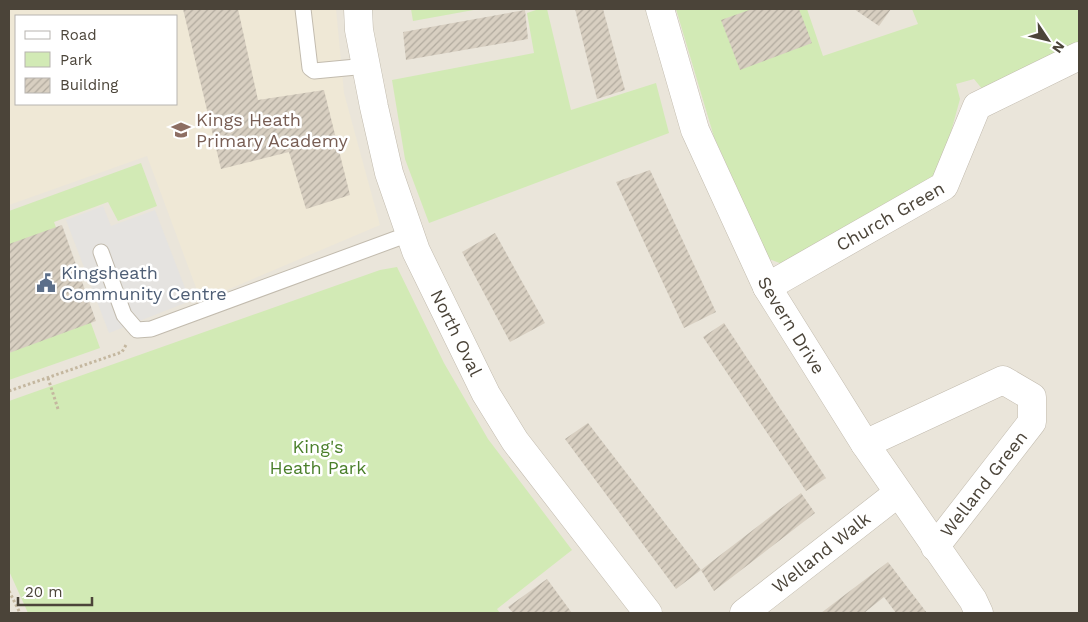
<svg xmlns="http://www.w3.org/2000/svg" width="1088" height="622" font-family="'Work Sans',sans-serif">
  <defs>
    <pattern id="building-hatch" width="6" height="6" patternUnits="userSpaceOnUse" patternTransform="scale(1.25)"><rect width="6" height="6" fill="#d8cfc1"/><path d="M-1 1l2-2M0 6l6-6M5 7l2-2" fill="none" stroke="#b1aa9e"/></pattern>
  </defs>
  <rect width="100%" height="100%" fill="#f6f3ec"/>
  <path fill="#eae5da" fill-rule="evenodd" d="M9 9H1079V613H9ZM16 16H176V104H16Z"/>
  <path fill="#efe8d6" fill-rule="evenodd" d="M9 9H336L344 93 380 225 201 301 147 156 9 205ZM16 16H176V104H16Z"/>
  <g fill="#d2eab5">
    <path d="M411 9H479L413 21Z"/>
    <path d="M539 9H547L571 110 656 83 669 133 429 223 405 159 392 80 534 53 527 13Z"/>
    <path d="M676 9H807L823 56 918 24 912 9H1079V47L983 90 974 79 956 84 960 99 937 183 785 265 769 259 714 137Z"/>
    <path d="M141 163 157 206 118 221 108 202 54 222 100 348 9 380V211Z"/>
    <path d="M397 267 444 363 488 439 572 550 497 609 500 613H28L9 571V401L380 270Z"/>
  </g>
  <path fill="#e5e3e0" d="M103 206 111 226 155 210 190 301 109 333 66 220Z"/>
  <g fill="url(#building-hatch)">
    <path d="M183 9H238L258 100 324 90 350 195 306 209 289 152 221 169Z"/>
    <path d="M575 9H603L625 90 597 99Z"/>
    <path d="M752 9H799L812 43 740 70 721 20Z"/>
    <path d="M854 9H891L879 26Z"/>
    <path d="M525 10 528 39 406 60 403 32Z"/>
    <path d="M650 170 716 312 684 328 616 182Z"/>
    <path d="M62 225 96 321 9 353V244Z"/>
    <path d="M495 233 545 323 510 342 462 252Z"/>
    <path d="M724 323 826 478 806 491 703 337Z"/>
    <path d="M588 423 701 570 801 493 815 513 714 591 701 570 676 589 565 439Z"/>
    <path d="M888 562 927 613H896L884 597 864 613H821Z"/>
    <path d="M547 579 572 613H513L508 607Z"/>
  </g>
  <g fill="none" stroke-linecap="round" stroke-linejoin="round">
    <g stroke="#c2bbae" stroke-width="17">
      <g id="service">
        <path d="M303 9 310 68 314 71 367 66"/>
        <path d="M101 252 124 315 137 330 151 329 409 234"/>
      </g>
    </g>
    <g stroke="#c2bbae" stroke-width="29">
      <g id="minor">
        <path id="s1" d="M358 9 359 30 374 107 389 173 416 251 486 394 515 441 648 613"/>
        <path id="s2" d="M660 9 695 130 767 287 865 444 973 600 979 613"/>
        <path id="s3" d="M767 287 944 186 977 106 1079 56"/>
        <path d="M865 444 1003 380 1032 397V422L935 547"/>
        <path id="s4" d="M744 613 898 493"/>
      </g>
    </g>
    <g stroke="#c4b79f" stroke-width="3" stroke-dasharray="2.5 2.5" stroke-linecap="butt">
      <path d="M48 378 58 409"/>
      <path d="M9 391 122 352 126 345"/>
      <path d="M9 591 20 613"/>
    </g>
    <use href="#service" stroke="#fff" stroke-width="15"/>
    <use href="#minor" stroke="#fff" stroke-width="28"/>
  </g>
  <defs>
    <g id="school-bare" transform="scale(1.5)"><path d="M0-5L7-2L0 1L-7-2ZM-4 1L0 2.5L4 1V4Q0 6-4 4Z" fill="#8d6e63" stroke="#fff" stroke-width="2.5" paint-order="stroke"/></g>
    <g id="civic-bare" transform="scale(1.5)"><path d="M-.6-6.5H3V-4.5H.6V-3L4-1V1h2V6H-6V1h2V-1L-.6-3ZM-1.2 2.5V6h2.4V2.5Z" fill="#5c6f8a" stroke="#fff" stroke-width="2.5" paint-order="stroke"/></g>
  </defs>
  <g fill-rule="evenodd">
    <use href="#school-bare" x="181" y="130"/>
    <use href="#civic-bare" x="46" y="283"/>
  </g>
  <g text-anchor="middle" stroke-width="5" stroke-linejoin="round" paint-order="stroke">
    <g font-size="18" fill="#785e54" stroke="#fff" text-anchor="start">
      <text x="196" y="126">Kings Heath<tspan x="196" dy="21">Primary Academy</tspan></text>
    </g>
    <g font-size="18" fill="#4b4439" stroke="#fff">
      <text dy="6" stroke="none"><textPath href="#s3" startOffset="142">Church Green</textPath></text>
      <text dy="6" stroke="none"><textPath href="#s2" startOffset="344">Severn Drive</textPath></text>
      <text dy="6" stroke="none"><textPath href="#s1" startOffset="341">North Oval</textPath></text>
      <text transform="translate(984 484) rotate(-52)" y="6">Welland Green</text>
      <text dy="6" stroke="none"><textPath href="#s4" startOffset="98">Welland Walk</textPath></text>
    </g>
    <g font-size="18" fill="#4e5e75" stroke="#fff" text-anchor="start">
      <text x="61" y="279">Kingsheath<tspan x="61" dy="21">Community Centre</tspan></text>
    </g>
    <g font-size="18" fill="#4a7f2a" stroke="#fff">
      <text x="318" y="453">King's<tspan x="318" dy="21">Heath Park</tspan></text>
    </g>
  </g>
  <rect width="1088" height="622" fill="none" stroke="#4b4439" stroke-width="20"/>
  <rect x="15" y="15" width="162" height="90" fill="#ffffff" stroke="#b7b4b0"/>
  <rect x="25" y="31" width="25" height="8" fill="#ffffff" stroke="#b7b4b0"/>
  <text x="60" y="40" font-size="15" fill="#4b4439">Road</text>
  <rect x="25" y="52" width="25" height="15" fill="#d2eab5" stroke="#b7b4b0"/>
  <text x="60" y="65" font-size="15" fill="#4b4439">Park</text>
  <rect x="25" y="78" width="25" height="15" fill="url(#building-hatch)" stroke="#b7b4b0"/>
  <text x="60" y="90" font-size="15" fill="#4b4439">Building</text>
  <g transform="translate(1048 40) rotate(125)" stroke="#ffffff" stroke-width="4" paint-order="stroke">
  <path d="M0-4L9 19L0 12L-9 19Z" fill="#4b4439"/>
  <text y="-8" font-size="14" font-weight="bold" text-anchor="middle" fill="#4b4439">N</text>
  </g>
  <path d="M18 597v8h74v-8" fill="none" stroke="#4b4439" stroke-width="2.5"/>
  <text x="25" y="597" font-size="15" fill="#4b4439" stroke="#ffffff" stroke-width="4" paint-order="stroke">20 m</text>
</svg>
